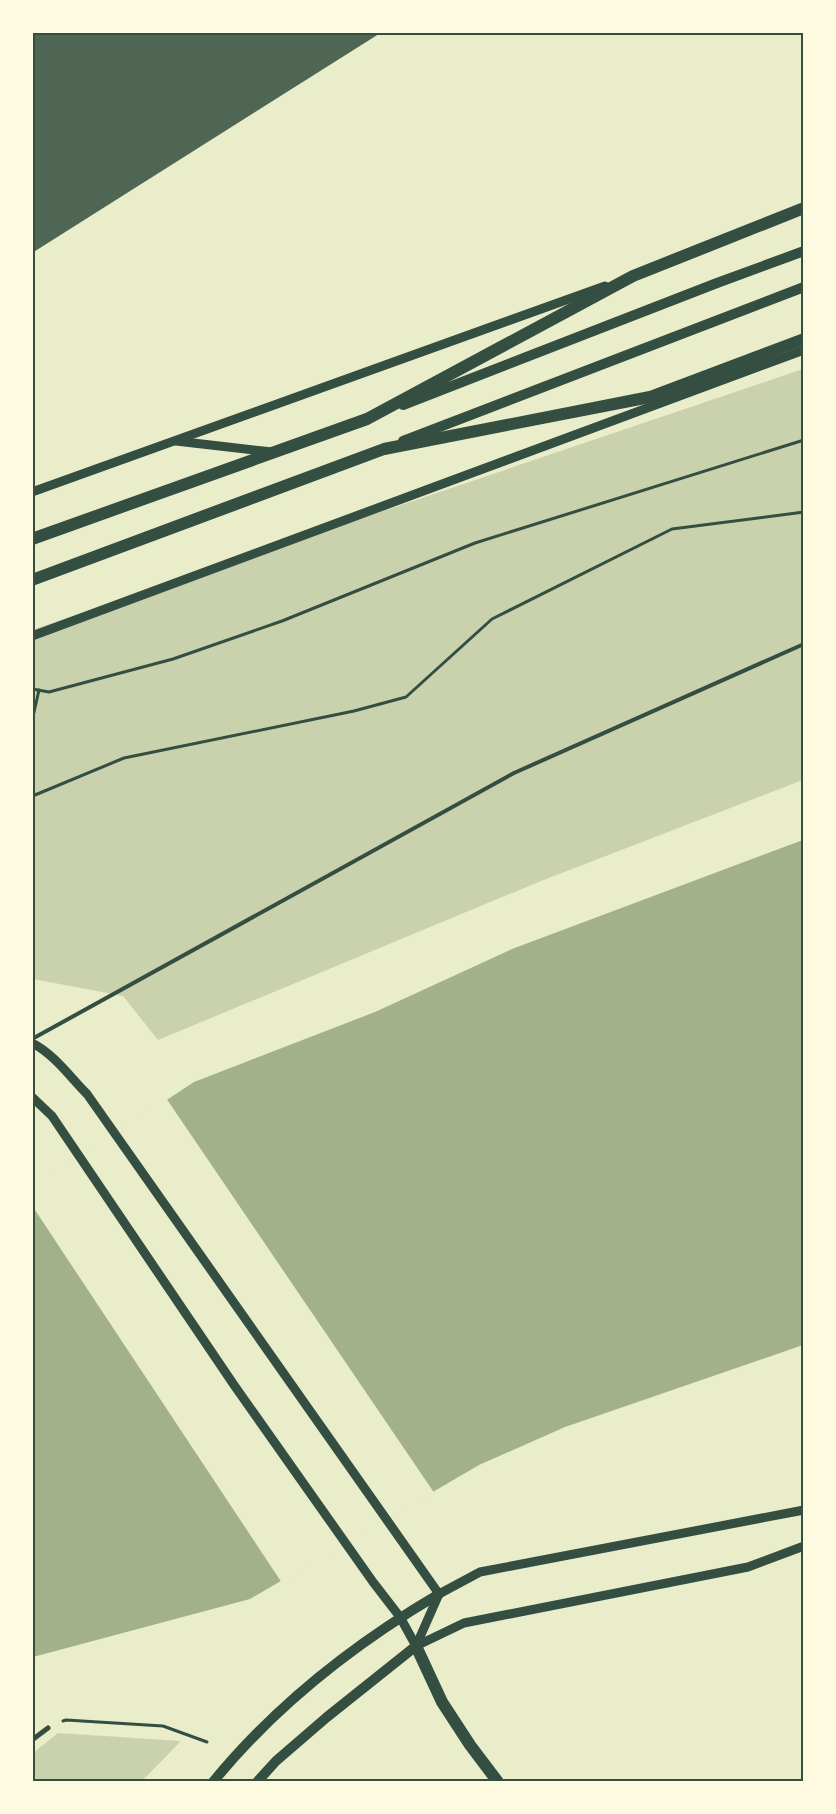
<svg xmlns="http://www.w3.org/2000/svg" width="836" height="1814" font-family="'Work Sans',sans-serif">
  <rect width="100%" height="100%" fill="#e9edc9"/>
  <g fill="#cad2ad">
    <path d="M803 369V780L541 881 158 1040 123 996 33 979 32 630Z"/>
    <path d="M58 1733 181 1741 142 1781H33V1753Z"/>
  </g>
  <path fill="#a3b18a" d="M803 840V1345L565 1427 479 1465 250 1599 33 1657V1188L194 1082 375 1012 512 949Z"/>
  <path fill="#e9edc9" d="M166 1098 435 1494 282 1583 33 1207 32 1185Z"/>
  <path fill="#4f6655" d="M32 32H382L32 253Z"/>
  <g fill="none" stroke-linecap="round" stroke-linejoin="round">
    <g stroke="#344e41" stroke-width="3">
      <path d="M32 689 49 692 173 659 282 621 475 543 804 440"/>
      <path d="M32 721 39 690"/>
      <path d="M32 791 35 795 124 758 354 711 406 697 492 619 672 529 804 512"/>
      <path d="M63 1721 66 1720 163 1726 207 1742"/>
    </g>
    <path stroke="#344e41" stroke-width="4" d="M32 1039 514 773 804 644"/>
    <path stroke="#344e41" stroke-width="5" d="M32 1740 48 1728"/>
    <g stroke="#344e41" stroke-width="9">
      <path d="M176 441 272 452"/>
      <path d="M32 492 605 286"/>
      <path d="M32 636 804 350"/>
      <path d="M32 1043C54 1054 70 1077 87 1094L439 1594"/>
      <path d="M32 1097 52 1116 234 1385 373 1582 400 1617 416 1646"/>
      <path d="M439 1594 480 1572 804 1510"/>
      <path d="M416 1646 464 1623 748 1567 804 1546"/>
      <path d="M416 1646 439 1594"/>
    </g>
    <g stroke="#344e41" stroke-width="10">
      <path d="M403 405 717 283 804 251"/>
      <path d="M403 441 804 287"/>
      <path d="M213 1782C276 1705 354 1644 439 1594"/>
      <path d="M257 1782 276 1761 327 1717 416 1646"/>
    </g>
    <g stroke="#344e41" stroke-width="12">
      <path d="M32 539 367 419 633 276 804 208"/>
      <path d="M32 580 384 449 650 397 804 339"/>
      <path d="M416 1646 442 1702 470 1745 498 1782"/>
    </g>
  </g>
  <rect width="836" height="1814" fill="none" stroke="#fefae0" stroke-width="68"/>
  <rect x="34" y="34" width="768" height="1746" fill="none" stroke="#344e41" stroke-width="2"/>
</svg>
